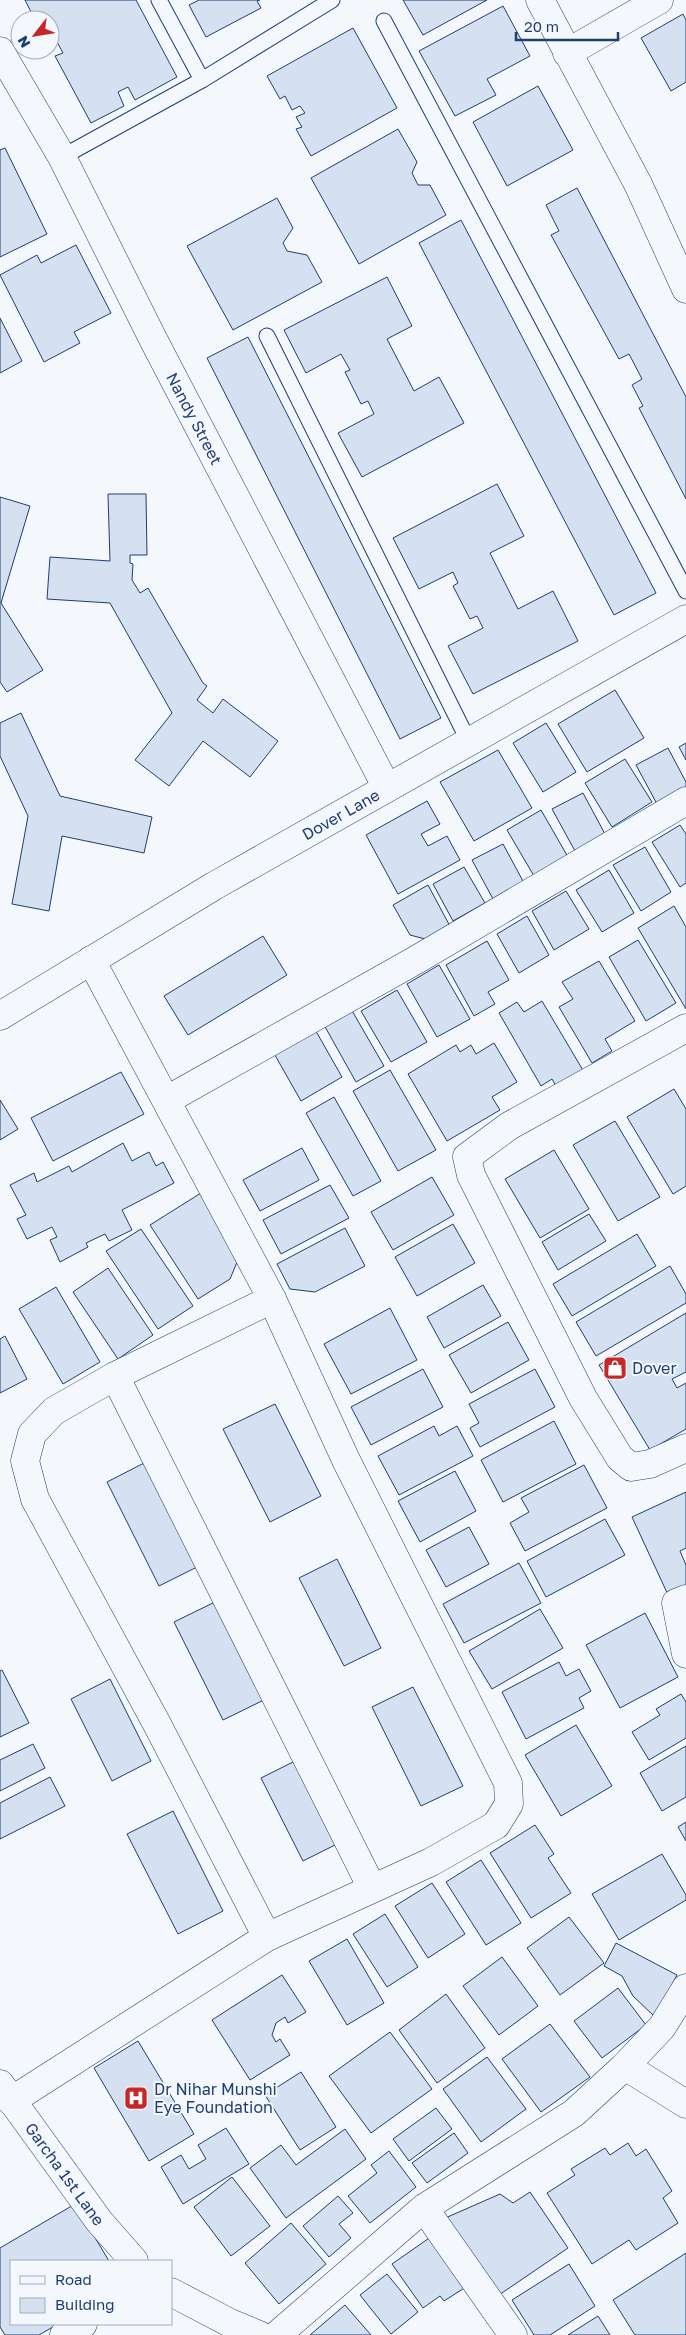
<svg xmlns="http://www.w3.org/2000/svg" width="686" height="2335" font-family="'Golos Text',sans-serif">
  <rect width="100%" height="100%" fill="#f4f7fb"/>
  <g fill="#d5e0f0" stroke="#1d3f73">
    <path d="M25 0H136L177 77 135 100 128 87 118 92 124 106 91 123 55 56 63 53 50 29V20H35Z"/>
    <path d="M199 0H260L257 1 261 8 206 37 189 5Z"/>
    <path d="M403 0H487L423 35Z"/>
    <path d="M503 6 530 56 487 79 496 95 455 116 419 51Z"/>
    <path d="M683 14 686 20V82L671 91 641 38Z"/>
    <path d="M353 28 397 108 311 156 296 129 302 127 296 117 305 113 300 106 292 110 285 96 280 99 267 76Z"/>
    <path d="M538 86 573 150 507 186 473 122Z"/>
    <path d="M398 129 417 162 412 173 418 185H430L446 215 359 264 311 178Z"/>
    <path d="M5 148 47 234 0 257V150Z"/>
    <path d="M577 188 686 397V499L639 408 643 406 632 385 642 379 629 354 619 359 551 235 559 231 546 205Z"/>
    <path d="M277 198 293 228 283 243 287 251 307 255 322 282 233 330 187 246Z"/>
    <path d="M461 220 656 593 614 615 419 243Z"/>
    <path d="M76 245 111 313 74 332 80 343 44 362 0 275 37 255 41 263Z"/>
    <path d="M387 277 412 326 387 339 414 391 439 377 464 423 362 477 338 433 374 414 368 401 361 404 345 372 350 370 341 354 306 373 284 330Z"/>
    <path d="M0 318 22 361 0 373Z"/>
    <path d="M248 337 441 718 400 739 207 358Z"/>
    <path d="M497 484 524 536 490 553 518 609 553 591 578 641 473 694 448 646 483 628 477 616 470 619 453 586 458 583 453 572 419 589 393 538Z"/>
    <path d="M108 494H146L147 555H130V563L133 564 132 580 140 593 148 588 203 683 207 686 197 700 213 713 223 699 278 741 250 777 203 741 169 786 135 760 172 713 110 603 47 599 50 557 110 561Z"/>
    <path d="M0 497 30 506 1 603 43 670 7 692 0 682Z"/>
    <path d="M615 690 644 738 587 772 558 724Z"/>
    <path d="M21 713 60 796 152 817 144 853 62 836 49 911 12 904 28 816 0 756V723Z"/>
    <path d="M546 723 576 772 543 792 513 743Z"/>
    <path d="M686 743V760L679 747Z"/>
    <path d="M668 748 686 782V789L657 804 636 765Z"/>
    <path d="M498 750 532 808 474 841 440 782Z"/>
    <path d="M625 759 652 802 612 827 585 783Z"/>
    <path d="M583 793 605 834 575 851 552 809Z"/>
    <path d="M427 801 440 824 421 834 428 846 447 836 460 860 398 894 366 835Z"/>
    <path d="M541 810 568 857 534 876 507 830Z"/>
    <path d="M680 825 686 834V883L680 887 652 842Z"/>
    <path d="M503 844 524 883 493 899 472 860Z"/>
    <path d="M645 847 671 892 641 911 613 865Z"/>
    <path d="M464 867 485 903 453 921 433 884Z"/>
    <path d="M609 870 634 913 602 932 576 890Z"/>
    <path d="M428 885 451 928 429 940 410 935 393 905Z"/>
    <path d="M566 891 589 929 554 950 532 911Z"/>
    <path d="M674 906 686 927V1009L638 928Z"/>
    <path d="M527 916 549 955 519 973 497 934Z"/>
    <path d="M263 936 287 975 188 1035 164 996Z"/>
    <path d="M638 940 676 1003 646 1021 609 957Z"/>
    <path d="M487 941 509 980 488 992 495 1004 474 1016 446 965Z"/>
    <path d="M599 961 635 1021 605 1039 612 1051 592 1063 559 1007 573 999 562 982Z"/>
    <path d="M439 965 470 1019 437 1037 407 984Z"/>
    <path d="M397 990 427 1042 391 1062 361 1011Z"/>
    <path d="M542 1001 584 1072 557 1088 552 1079 541 1086 499 1013 517 1002 524 1012Z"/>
    <path d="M351 1009 384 1066 356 1082 324 1025Z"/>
    <path d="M313 1026 342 1077 301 1101 272 1050Z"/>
    <path d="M494 1043 517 1082 492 1097 500 1110 447 1141 408 1074 456 1045 460 1052 471 1045 476 1054Z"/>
    <path d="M390 1070 436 1150 398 1171 353 1091Z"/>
    <path d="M121 1072 144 1114 53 1161 31 1118Z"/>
    <path d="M674 1089 686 1109V1186L673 1194 627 1117Z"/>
    <path d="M334 1097 381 1181 353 1196 306 1113Z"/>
    <path d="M0 1100 18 1129 0 1140Z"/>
    <path d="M615 1121 660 1197 618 1221 573 1145Z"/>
    <path d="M123 1143 132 1161 149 1152 156 1166 163 1162 174 1183 122 1210 132 1230 109 1241 105 1234 86 1243 88 1247 60 1262 50 1240 57 1237 52 1227 27 1239 17 1219 26 1215 10 1185 34 1173 37 1182 69 1166 72 1172Z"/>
    <path d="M302 1148 319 1180 260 1211 243 1180Z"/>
    <path d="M554 1150 589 1209 540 1238 505 1179Z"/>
    <path d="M432 1177 454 1215 393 1250 371 1212Z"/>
    <path d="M330 1185 349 1218 281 1254 263 1220Z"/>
    <path d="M201 1193 240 1255 230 1279 198 1299 150 1225Z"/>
    <path d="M589 1214 606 1241 558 1270 542 1242Z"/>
    <path d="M453 1224 475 1263 417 1296 395 1257Z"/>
    <path d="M345 1228 365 1266 315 1292 290 1289 277 1264Z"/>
    <path d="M141 1229 193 1306 158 1329 106 1251Z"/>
    <path d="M637 1234 656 1266 572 1316 553 1284Z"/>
    <path d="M670 1266 686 1294V1303L596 1356 576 1322Z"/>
    <path d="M108 1268 153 1335 118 1359 73 1292Z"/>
    <path d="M483 1285 501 1316 444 1348 427 1317Z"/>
    <path d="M56 1287 100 1362 63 1384 19 1309Z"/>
    <path d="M390 1308 417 1360 351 1394 324 1344Z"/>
    <path d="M686 1313V1372L672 1379 677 1388 686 1383V1429L650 1450 599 1365Z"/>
    <path d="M508 1322 529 1360 471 1393 449 1355Z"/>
    <path d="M5 1336 27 1379 0 1393V1339Z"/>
    <path d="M423 1369 443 1407 371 1445 351 1407Z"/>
    <path d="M535 1369 555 1407 480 1447 470 1428 479 1423 469 1404Z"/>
    <path d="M275 1404 321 1496 270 1522 223 1429Z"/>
    <path d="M554 1421 576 1464 503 1502 481 1460Z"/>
    <path d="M434 1426 439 1436 457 1426 473 1456 399 1495 378 1456Z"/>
    <path d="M148 1461 201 1565 159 1586 107 1482Z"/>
    <path d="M584 1465 607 1508 525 1551 510 1523 529 1512 521 1498Z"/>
    <path d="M455 1471 476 1511 420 1542 398 1501Z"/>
    <path d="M686 1492V1548L680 1551 686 1565V1589L669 1597 632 1517Z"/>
    <path d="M605 1519 625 1555 546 1597 527 1561Z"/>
    <path d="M469 1527 489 1564 446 1587 426 1550Z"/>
    <path d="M337 1559 381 1648 344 1666 299 1578Z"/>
    <path d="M519 1563 541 1603 464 1643 443 1604Z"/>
    <path d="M219 1600 268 1698 223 1720 174 1622Z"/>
    <path d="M540 1609 563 1648 492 1689 469 1651Z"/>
    <path d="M645 1613 678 1677 620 1708 586 1645Z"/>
    <path d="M559 1662 566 1676 579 1669 591 1691 579 1698 584 1708 526 1739 502 1692Z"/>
    <path d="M2 1670 29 1723 0 1737V1671Z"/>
    <path d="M110 1679 151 1761 112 1781 71 1699Z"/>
    <path d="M413 1687 463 1786 421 1806 372 1707Z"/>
    <path d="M681 1694 686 1702V1738L649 1760 632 1732 660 1715 656 1709Z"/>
    <path d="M576 1725 612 1786 561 1816 525 1755Z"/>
    <path d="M33 1744 45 1768 0 1791V1760Z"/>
    <path d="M686 1746V1797L662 1811 640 1773Z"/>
    <path d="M297 1760 339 1843 303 1861 261 1778Z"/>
    <path d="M50 1777 65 1806 0 1839V1803Z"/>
    <path d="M173 1811 223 1911 178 1934 127 1834Z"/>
    <path d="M686 1822V1841L678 1827Z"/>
    <path d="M535 1825 554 1854 548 1858 571 1893 531 1918 490 1853Z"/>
    <path d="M662 1854 686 1895V1900L619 1940 592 1894Z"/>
    <path d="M481 1860 521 1923 486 1945 446 1882Z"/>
    <path d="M432 1883 465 1934 428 1958 395 1906Z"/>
    <path d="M385 1914 418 1967 387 1987 353 1934Z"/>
    <path d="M569 1917 604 1963 560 1995 527 1948Z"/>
    <path d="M347 1939 384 2003 347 2025 309 1961Z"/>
    <path d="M616 1943 677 1975 655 2017 633 1996 622 1976 604 1966Z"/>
    <path d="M502 1957 538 2006 499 2035 463 1986Z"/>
    <path d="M282 1975 306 2012 288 2023 285 2017 276 2023 272 2035 276 2042 280 2039 290 2055 250 2080 212 2020Z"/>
    <path d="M618 1988 646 2025 602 2058 574 2021Z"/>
    <path d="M446 1994 485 2048 437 2083 399 2030Z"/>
    <path d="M550 2024 590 2077 541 2112 502 2059Z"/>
    <path d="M390 2032 432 2089 371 2133 329 2076Z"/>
    <path d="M138 2041 194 2134 149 2161 94 2068Z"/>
    <path d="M487 2057 526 2109 481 2142 443 2089Z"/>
    <path d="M301 2072 336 2127 300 2150 265 2095Z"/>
    <path d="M436 2108 452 2129 409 2161 393 2139Z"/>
    <path d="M226 2128 249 2164 183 2204 161 2167 181 2155 189 2169 206 2159 198 2145Z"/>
    <path d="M345 2129 366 2159 286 2218 250 2168 281 2145 296 2165Z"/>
    <path d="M454 2133 468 2153 427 2183 412 2163Z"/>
    <path d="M628 2143 636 2156 646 2149 672 2191 663 2198 678 2223 636 2250 629 2240 592 2264 547 2193 575 2175 571 2169 605 2148 610 2155Z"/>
    <path d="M389 2151 416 2187 370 2223 348 2196 377 2173 371 2165Z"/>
    <path d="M232 2177 270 2226 231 2256 194 2207Z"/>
    <path d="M530 2192 568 2248 496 2297 443 2219 500 2194 513 2203Z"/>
    <path d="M338 2196 353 2213 339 2224 351 2238 329 2257 303 2226Z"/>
    <path d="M75 2204 109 2261H11V2324H58L39 2335H5L0 2327V2248Z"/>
    <path d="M291 2223 326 2264 279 2304 245 2263Z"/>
    <path d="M435 2234 469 2285 444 2301 440 2296 423 2308 392 2264Z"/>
    <path d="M686 2253V2335H635L613 2300Z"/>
    <path d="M569 2264 595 2306 550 2335H534L512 2300Z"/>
    <path d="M387 2274 418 2312 391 2334 360 2295Z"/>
    <path d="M345 2305 371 2335H310Z"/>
    <path d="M598 2316 610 2335H568Z"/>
  </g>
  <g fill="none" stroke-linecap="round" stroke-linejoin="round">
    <g stroke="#1d3f73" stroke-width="17">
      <g id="service">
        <path d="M159 0 202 80"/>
        <path d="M384 21 686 591"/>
        <path d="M62 157 202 80 332 0"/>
        <path d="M267 336 469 742"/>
      </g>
    </g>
    <g stroke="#1d3f73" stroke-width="29">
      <g id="minor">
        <path d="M540 0 638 184 686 289"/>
        <path id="s1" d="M0 51 62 157 153 339 387 788"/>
        <path d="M567 53 659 0"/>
        <path id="s2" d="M0 1016 214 886 686 619"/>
        <path d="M686 1028 509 1126 467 1157 471 1175 583 1398 620 1458 631 1467 650 1464 686 1448"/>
        <path d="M167 1100 416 960 686 801"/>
        <path d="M115 1376 372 1888"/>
        <path d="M686 1599 676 1603 686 1654"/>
        <path d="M267 1937 158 1726 35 1499 25 1461 32 1434 54 1411 115 1376 272 1299"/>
        <path d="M625 2066 686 2104"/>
        <path id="s3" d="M0 2084 99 2221 134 2261"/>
        <path d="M11 2101 267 1937 431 1862 496 1825 509 1804 508 1783 346 1460 272 1299 91 960"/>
        <path d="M424 2208 513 2335"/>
        <path d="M171 2292 230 2323 259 2335"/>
        <path d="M64 2335 83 2324"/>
        <path d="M277 2335 424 2208 574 2113 625 2066 662 2027 686 1988"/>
      </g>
    </g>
    <use href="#service" stroke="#f4f7fb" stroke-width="15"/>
    <use href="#minor" stroke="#f4f7fb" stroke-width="28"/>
  </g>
  <defs>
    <g id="shop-square" transform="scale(1.25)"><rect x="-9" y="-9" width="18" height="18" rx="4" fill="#c62828" stroke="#f4f7fb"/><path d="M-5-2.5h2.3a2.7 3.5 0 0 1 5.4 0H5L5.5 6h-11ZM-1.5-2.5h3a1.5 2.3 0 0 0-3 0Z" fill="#fff"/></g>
    <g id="hospital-square" transform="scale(1.25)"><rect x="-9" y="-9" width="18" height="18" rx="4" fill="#c62828" stroke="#f4f7fb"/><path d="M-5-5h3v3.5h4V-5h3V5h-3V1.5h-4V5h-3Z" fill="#fff"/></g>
  </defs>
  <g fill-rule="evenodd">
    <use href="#shop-square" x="615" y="1368"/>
    <use href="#hospital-square" x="136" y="2098"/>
  </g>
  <g text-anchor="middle" stroke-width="4" stroke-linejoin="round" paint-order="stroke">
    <g font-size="16" fill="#1d3f73" stroke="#f4f7fb">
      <text dy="6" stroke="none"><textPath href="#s1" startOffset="416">Nandy Street</textPath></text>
      <text dy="6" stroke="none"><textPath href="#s2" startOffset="396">Dover Lane</textPath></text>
      <text dy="6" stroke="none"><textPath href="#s3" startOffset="111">Garcha 1st Lane</textPath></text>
    </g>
    <g font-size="16" fill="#1d3f73" stroke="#f4f7fb" text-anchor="start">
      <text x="632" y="1374">Dover</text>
      <text x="154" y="2095">Dr Nihar Munshi<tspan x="154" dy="18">Eye Foundation</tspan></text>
    </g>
  </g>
  <rect x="10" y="2260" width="162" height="65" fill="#f4f7fb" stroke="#9eadc5"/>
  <rect x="20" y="2276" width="25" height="8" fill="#f4f7fb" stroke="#9eadc5"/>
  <text x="55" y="2285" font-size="15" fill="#1d3f73">Road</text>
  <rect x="20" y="2298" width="25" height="15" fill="#d5e0f0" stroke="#9eadc5"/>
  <text x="55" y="2310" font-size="15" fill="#1d3f73">Building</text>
  <g transform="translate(35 35) rotate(239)"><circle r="24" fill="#f4f7fb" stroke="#9eadc5"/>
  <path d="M0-4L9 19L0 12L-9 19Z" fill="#c62828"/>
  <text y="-8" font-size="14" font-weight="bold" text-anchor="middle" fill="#1d3f73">N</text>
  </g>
  <path d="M516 32v8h102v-8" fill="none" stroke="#1d3f73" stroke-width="2.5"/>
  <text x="524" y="32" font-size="15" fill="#1d3f73" stroke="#f4f7fb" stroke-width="4" paint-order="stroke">20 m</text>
</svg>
